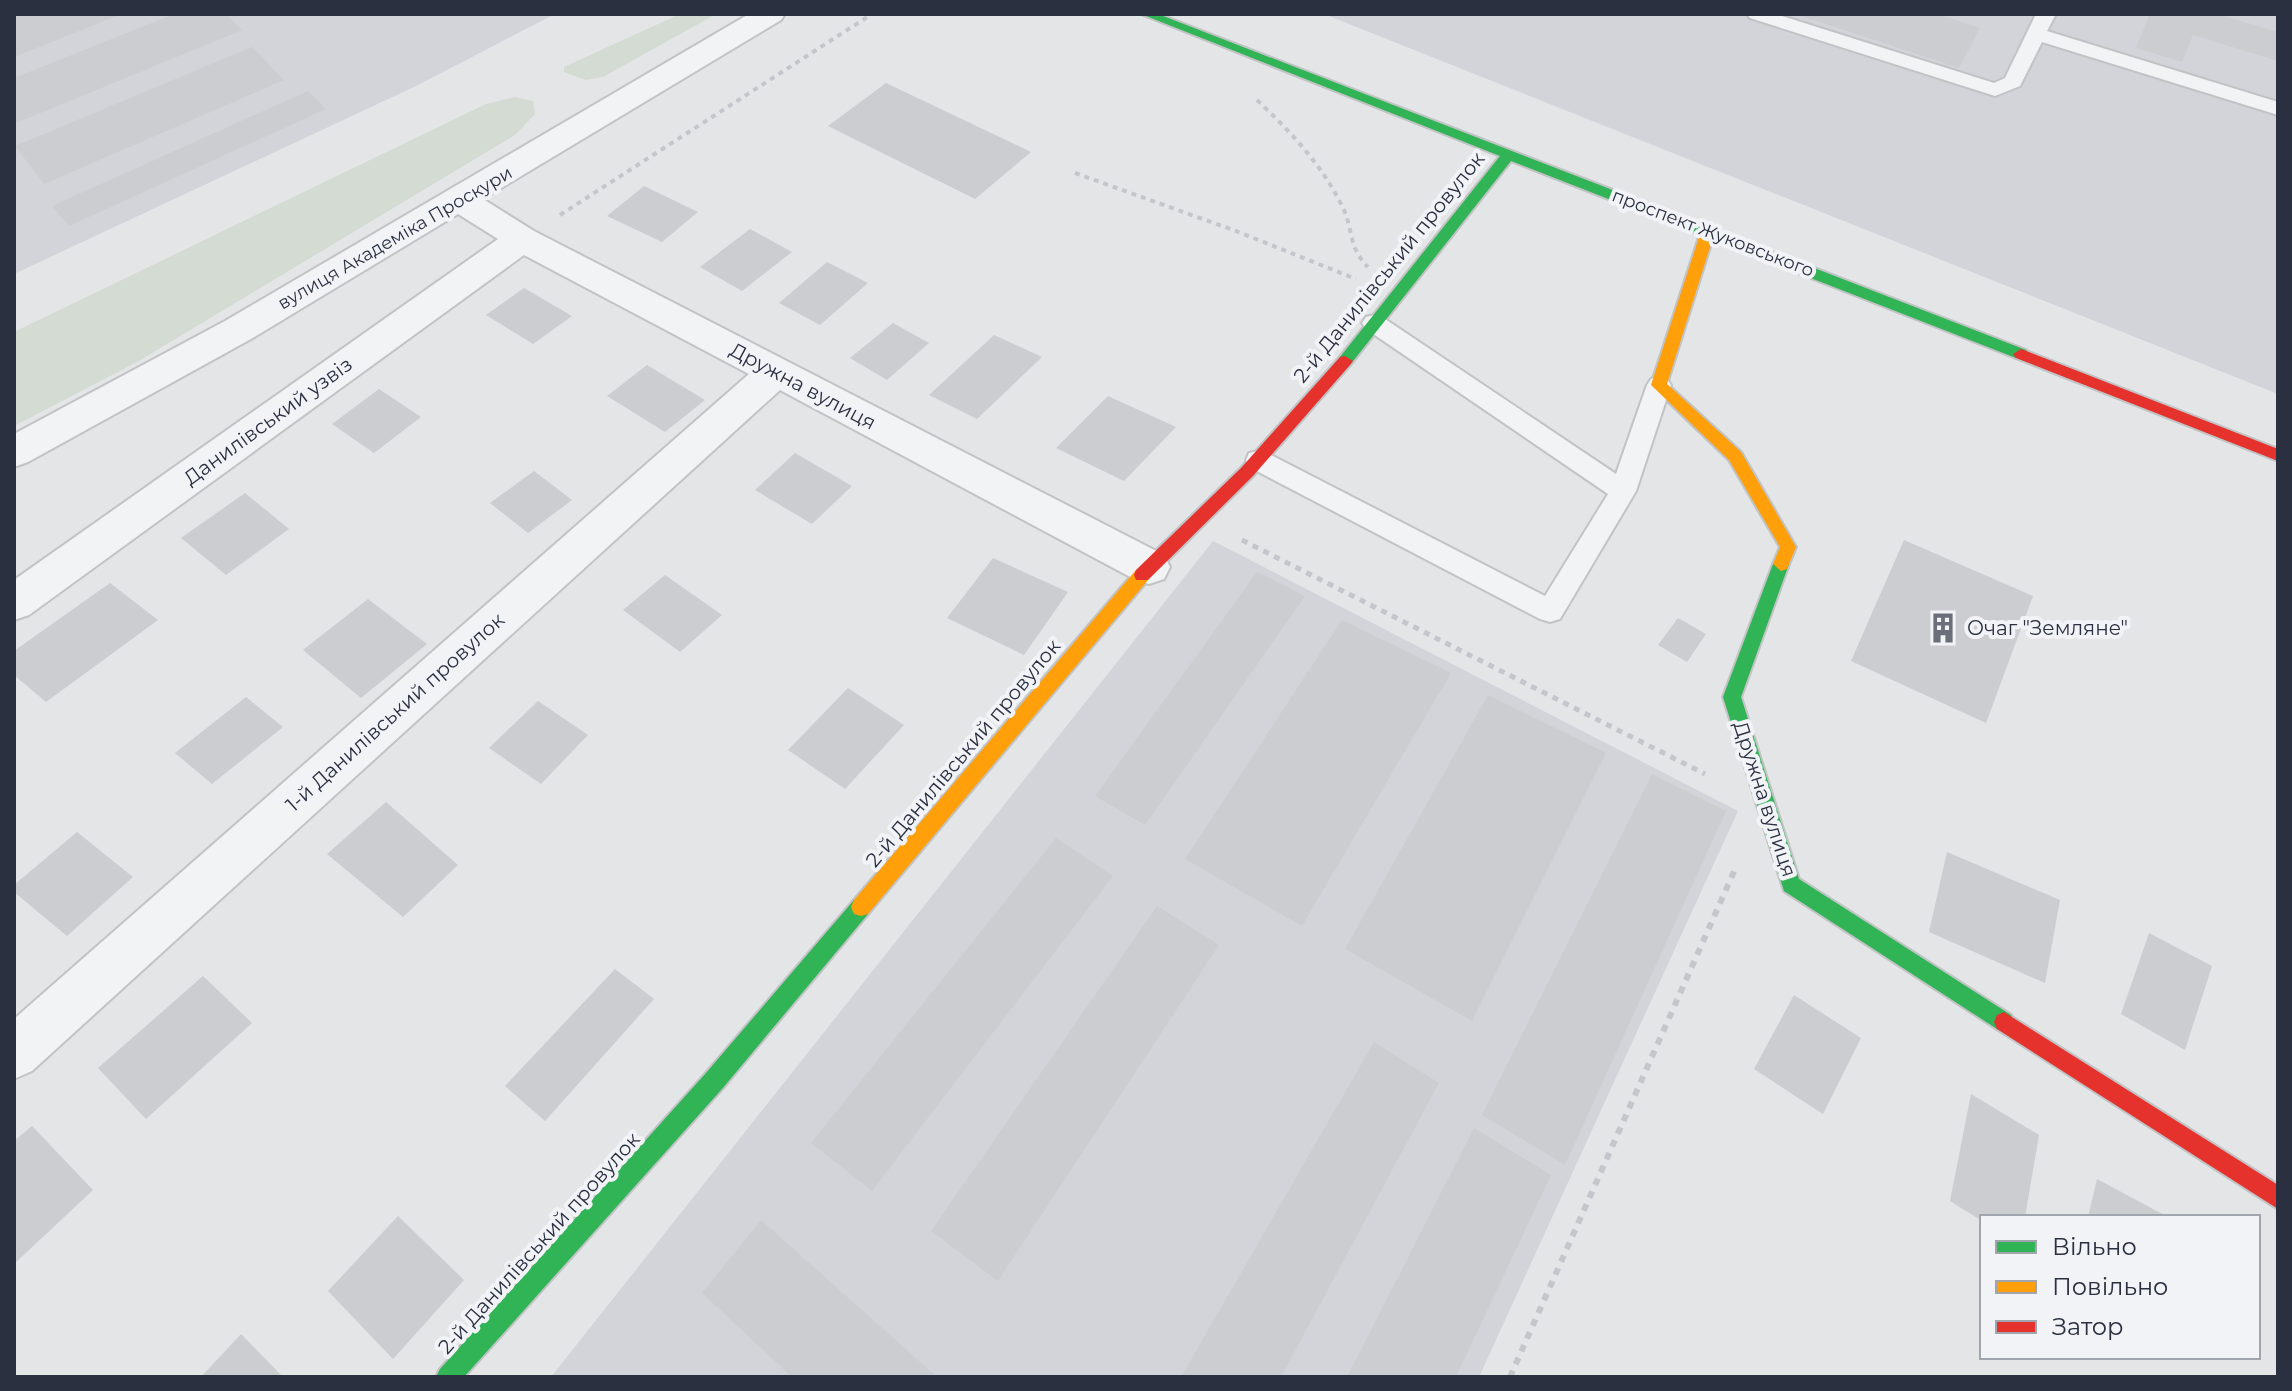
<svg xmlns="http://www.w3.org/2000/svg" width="2292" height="1391" font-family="Montserrat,sans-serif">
  <rect width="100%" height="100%" fill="#e3e5e7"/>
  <g fill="#d2d4da">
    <path d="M14 14H555L416 86 14 274Z"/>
    <path d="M1324 14H2278V394Z"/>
    <path d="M1213 541 1738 811 1479 1377H551Z"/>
  </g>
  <g fill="#d3dbd3">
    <path d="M680 14H716L603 77 586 80 564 72V67Z"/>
    <path d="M515 97 533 101 535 114 515 135 137 362 14 426V332L486 104Z"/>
  </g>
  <g fill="#cbcdd0">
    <path d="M17 14H121L14 57V15Z"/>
    <path d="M174 14H226L242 30 14 124V78Z"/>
    <path d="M1795 14H1937L1980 28 1959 68Z"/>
    <path d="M2150 14H2217L2278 32V61L2193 35 2182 62 2136 48Z"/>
    <path d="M252 47 284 80 44 184 15 146Z"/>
    <path d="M886 83 1031 152 975 199 828 126Z"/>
    <path d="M308 91 326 109 69 226 52 206Z"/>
    <path d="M644 186 698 212 662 242 607 216Z"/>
    <path d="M750 229 792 252 742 291 700 267Z"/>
    <path d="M827 262 868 283 820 325 779 303Z"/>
    <path d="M524 288 572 316 533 344 486 315Z"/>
    <path d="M893 323 929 343 887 380 850 358Z"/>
    <path d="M994 335 1042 357 977 419 929 395Z"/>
    <path d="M647 365 705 400 665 432 607 396Z"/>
    <path d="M379 389 421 417 374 453 332 424Z"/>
    <path d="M1108 396 1176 427 1124 481 1056 448Z"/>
    <path d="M795 453 852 486 812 524 755 490Z"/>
    <path d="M534 471 572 500 528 533 490 503Z"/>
    <path d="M245 493 289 529 226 575 181 538Z"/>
    <path d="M1904 540 2033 596 1986 723 1851 661Z"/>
    <path d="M993 558 1068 592 1024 655 947 618Z"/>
    <path d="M1257 572 1305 596 1145 825 1095 796Z"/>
    <path d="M665 575 722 615 680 652 623 610Z"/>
    <path d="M110 583 158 620 46 702 14 675V651Z"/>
    <path d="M368 599 427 644 361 698 303 650Z"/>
    <path d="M1678 618 1706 634 1687 662 1658 645Z"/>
    <path d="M1342 620 1451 673 1302 926 1185 859Z"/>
    <path d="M848 688 904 725 845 789 788 750Z"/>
    <path d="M1488 695 1606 753 1472 1021 1345 949Z"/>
    <path d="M246 697 283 727 212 784 175 753Z"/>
    <path d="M538 701 588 735 541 784 489 748Z"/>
    <path d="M1652 774 1726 811 1565 1165 1482 1115Z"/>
    <path d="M386 802 458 865 403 917 327 854Z"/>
    <path d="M77 832 133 877 67 936 14 892V885Z"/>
    <path d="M1056 838 1113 876 872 1191 811 1143Z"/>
    <path d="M1947 852 2060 900 2045 983 1929 932Z"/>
    <path d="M1157 906 1219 945 998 1281 931 1231Z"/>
    <path d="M2149 933 2212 966 2185 1050 2121 1014Z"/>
    <path d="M615 969 654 999 545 1121 505 1086Z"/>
    <path d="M203 976 252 1023 146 1119 98 1068Z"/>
    <path d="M1794 995 1861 1038 1823 1114 1754 1069Z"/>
    <path d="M1374 1042 1439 1083 1281 1377H1181Z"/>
    <path d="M1971 1094 2039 1135 2025 1217H1982V1221L1950 1201Z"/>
    <path d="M32 1126 93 1190 14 1264V1141Z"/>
    <path d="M1474 1128 1551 1175 1456 1377H1347Z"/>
    <path d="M2097 1179 2168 1217H2088Z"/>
    <path d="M398 1216 464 1280 393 1359 328 1291Z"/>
    <path d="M761 1220 937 1377H792L702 1293Z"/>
    <path d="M241 1334 283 1377H201Z"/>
  </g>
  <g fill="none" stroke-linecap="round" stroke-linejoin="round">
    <g stroke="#c1c3c5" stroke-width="4">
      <g id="lane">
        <path d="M1747 14H1776L1994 83 2005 78 2036 14H2056L2047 31 2278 102V115L2042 42 2020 86 1995 96 1750 18Z"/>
        <path d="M1374 315 1382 317 1616 474 1647 385 1651 379 1659 376 1667 379 1671 385 1636 491 1560 619 1550 622 1540 619 1249 467 1246 460 1249 453 1258 451 1267 453 1545 596 1608 494 1366 329 1362 323 1366 317Z"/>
      </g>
    </g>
    <g stroke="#c1c3c5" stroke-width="4">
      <path id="street" d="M749 14H785L781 20 483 199 534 231 1164 555 1170 567 1164 579 1149 584 1134 579 780 390 32 1071 14 1079V1019L749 374 524 255 29 615 14 620V580L498 239 458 214 251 339 28 462 14 467V434L225 321Z"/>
    </g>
    <g stroke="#c1c3c5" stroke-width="4">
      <g id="fast">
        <path d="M1141 14H1158L2026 350 2029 354 2026 358H2016L1511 161 1350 365H1340V357L1500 156Z"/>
        <path d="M1781 557 1789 564 1741 697 1799 879 2011 1015 2014 1022 2011 1029 2004 1032 1997 1029 1784 891 1723 697 1773 564Z"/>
        <path d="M861 898 868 900 871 907 868 914 722 1089 464 1377H436L440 1369 706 1073 854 900Z"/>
      </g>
    </g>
    <g stroke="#c1c3c5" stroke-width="4">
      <g id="slow">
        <path d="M1708 226 1715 231 1667 384 1741 452 1796 547 1787 569 1781 571 1773 564 1780 547 1729 460 1651 385 1701 231Z"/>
        <path d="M1142 568 1150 575 1148 580 868 914 861 916 854 914 851 907 854 900 1136 570Z"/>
      </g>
    </g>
    <g stroke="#c1c3c5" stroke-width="4">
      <g id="jam">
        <path d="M2021 349 2278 449V461L2016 358 2013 354Z"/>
        <path d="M1345 356 1353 361 1350 365 1253 476 1148 580H1136L1134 575 1136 570 1241 468 1340 357Z"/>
        <path d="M2004 1012 2278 1185V1209L1997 1029 1994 1022 1997 1015Z"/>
      </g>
    </g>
    <g stroke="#c5c6cb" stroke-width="4" stroke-dasharray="5 5" stroke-linecap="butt">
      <path d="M1257 100C1290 131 1322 165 1342 206 1354 229 1347 246 1368 267"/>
      <path d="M1075 173 1236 231 1356 279"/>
      <path d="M560 215 872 14"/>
    </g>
    <path stroke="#c5c6cb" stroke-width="5" stroke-dasharray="6 6" stroke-linecap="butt" d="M1242 540 1705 774"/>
    <path stroke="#c5c6cb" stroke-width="6" stroke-dasharray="7 7" stroke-linecap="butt" d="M1510 1377 1736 867"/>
    <use href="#lane" fill="#f2f3f5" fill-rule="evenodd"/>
    <use href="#street" fill="#f2f3f5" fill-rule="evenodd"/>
    <use href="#fast" fill="#30b455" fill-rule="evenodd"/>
    <use href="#slow" fill="#ff9f0a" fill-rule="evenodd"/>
    <use href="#jam" fill="#e5322d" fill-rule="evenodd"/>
  </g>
  <defs>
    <g id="building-bare" transform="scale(2.4)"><path d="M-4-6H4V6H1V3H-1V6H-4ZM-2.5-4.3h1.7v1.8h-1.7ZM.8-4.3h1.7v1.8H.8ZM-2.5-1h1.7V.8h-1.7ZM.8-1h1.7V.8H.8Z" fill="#6b6f7a" stroke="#f1f3f7" stroke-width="2.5" paint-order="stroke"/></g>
  </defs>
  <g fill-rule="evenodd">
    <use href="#building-bare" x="1943" y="628"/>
  </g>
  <g text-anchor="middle" stroke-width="8" stroke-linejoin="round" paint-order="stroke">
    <g font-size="18" fill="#2a3040" stroke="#f1f3f7">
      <text transform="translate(1713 233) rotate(21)" y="6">проспект Жуковського</text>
      <text transform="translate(395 238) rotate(-30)" y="6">вулиця Академіка Проскури</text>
    </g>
    <g font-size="20" fill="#2a3040" stroke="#f1f3f7">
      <text transform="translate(1389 267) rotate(-51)" y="7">2-й Данилівський провулок</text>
      <text transform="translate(803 386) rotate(28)" y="7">Дружна вулиця</text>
      <text transform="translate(268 421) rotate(-36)" y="7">Данилівський узвіз</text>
      <text transform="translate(395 712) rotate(-42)" y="7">1-й Данилівський провулок</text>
      <text transform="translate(963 753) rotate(-50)" y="7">2-й Данилівський провулок</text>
      <text transform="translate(1765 799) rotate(72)" y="7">Дружна вулиця</text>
      <text transform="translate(539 1243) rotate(-48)" y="7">2-й Данилівський провулок</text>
    </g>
    <g font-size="20" fill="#2a3040" stroke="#f1f3f7" text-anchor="start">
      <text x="1967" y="635">Очаг "Земляне"</text>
    </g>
  </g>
  <rect width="2292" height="1391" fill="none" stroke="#2a3040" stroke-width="32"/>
  <rect x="1980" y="1215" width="280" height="144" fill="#f1f3f7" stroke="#a1a5ae" stroke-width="2"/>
  <rect x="1996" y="1241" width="40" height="12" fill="#30b455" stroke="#a1a5ae" stroke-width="2"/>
  <text x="2052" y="1255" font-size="24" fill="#2a3040">Вільно</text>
  <rect x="1996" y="1281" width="40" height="12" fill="#ff9f0a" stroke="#a1a5ae" stroke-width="2"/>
  <text x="2052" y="1295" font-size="24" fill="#2a3040">Повільно</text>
  <rect x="1996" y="1321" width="40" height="12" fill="#e5322d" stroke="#a1a5ae" stroke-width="2"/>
  <text x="2052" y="1335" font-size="24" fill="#2a3040">Затор</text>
</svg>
